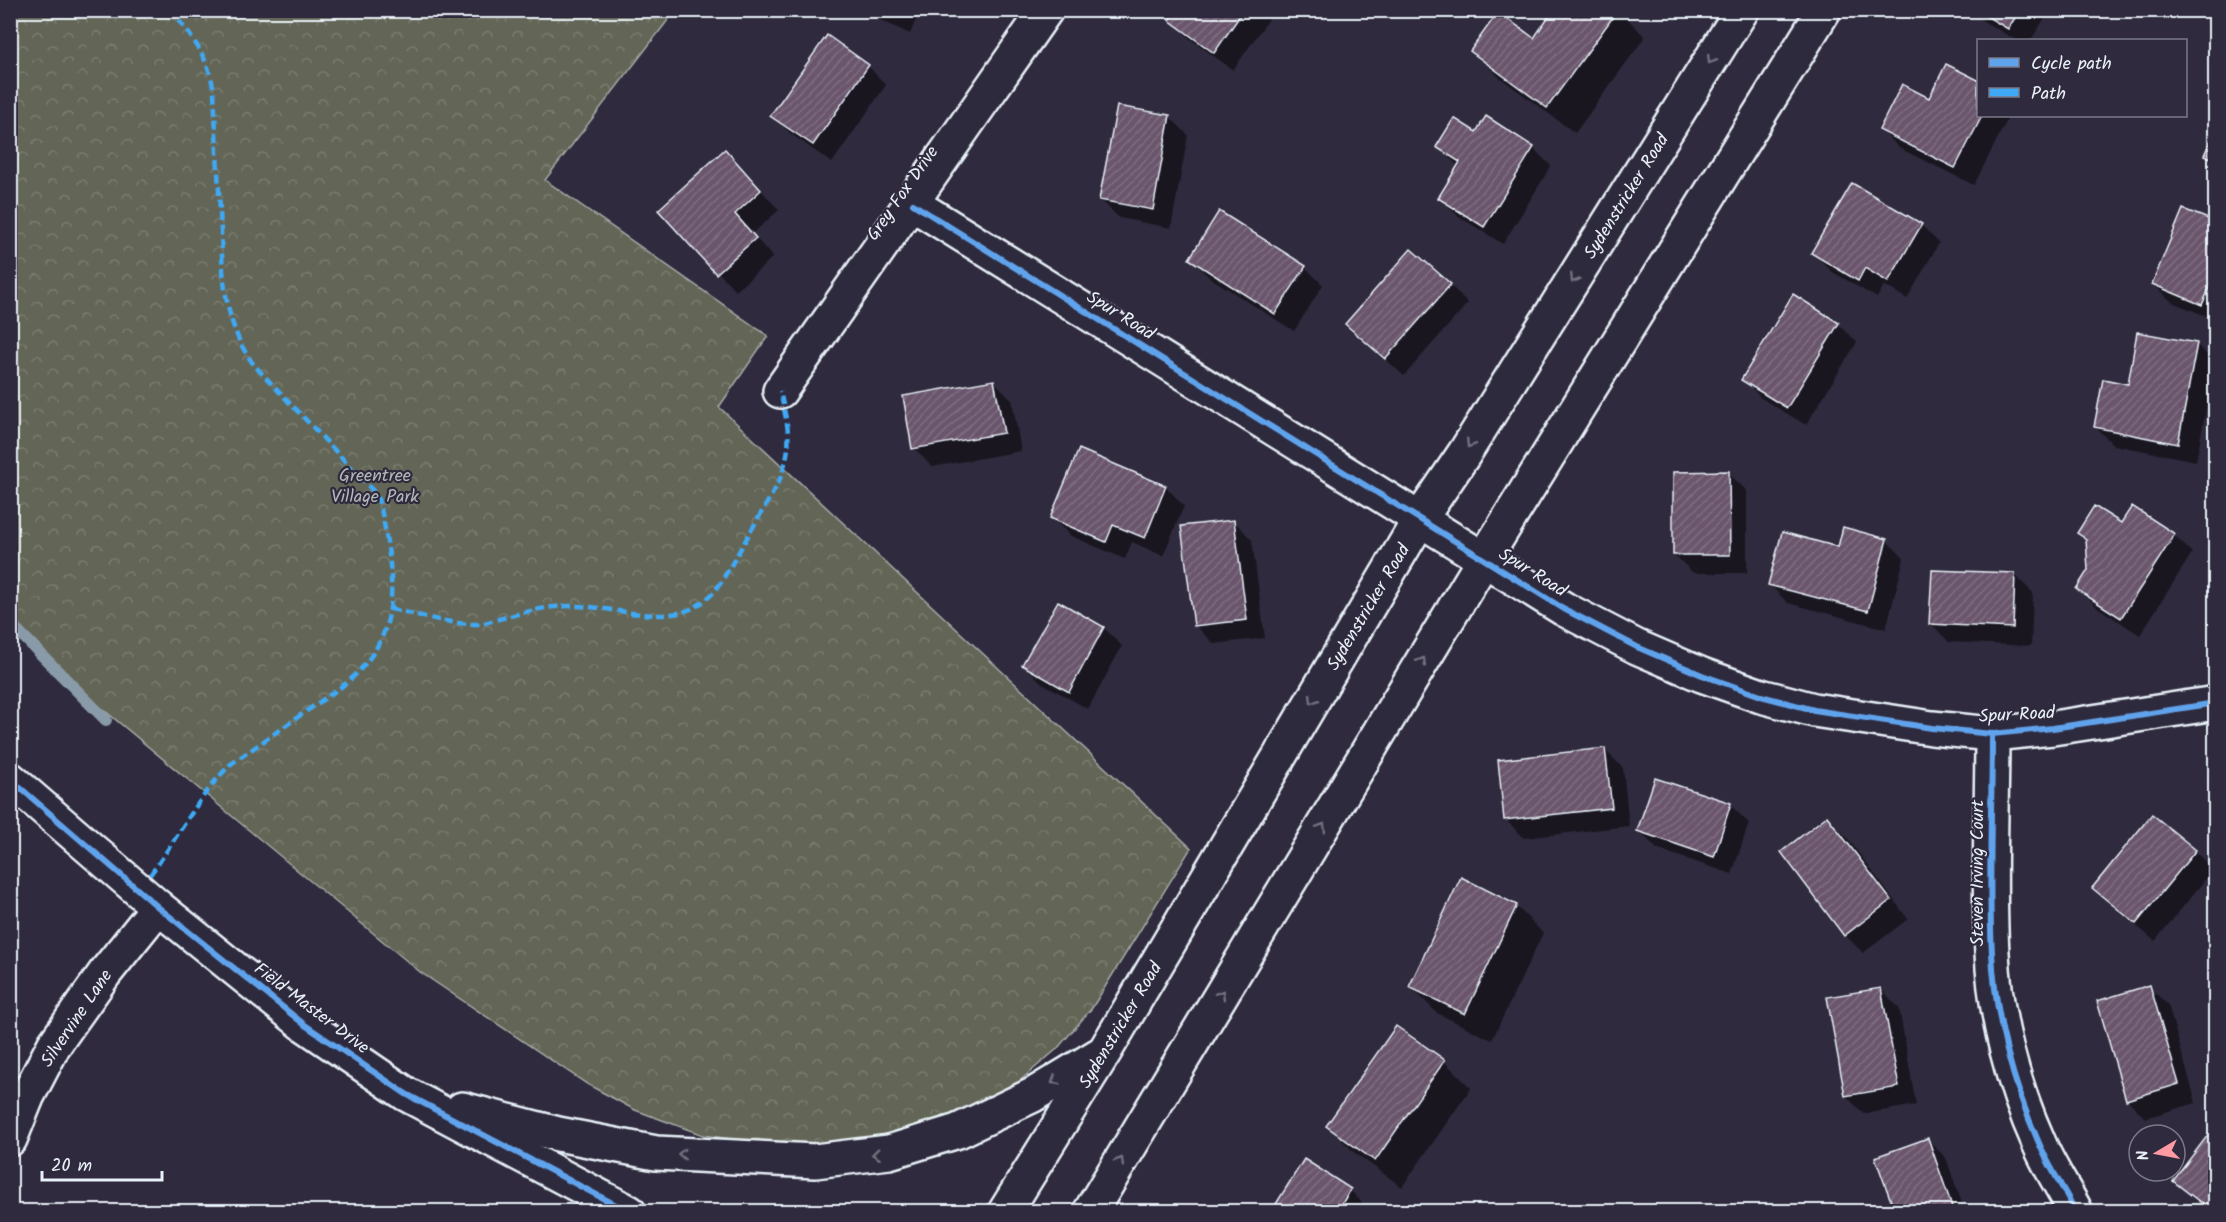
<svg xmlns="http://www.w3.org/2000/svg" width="2226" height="1222" font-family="Kalam,sans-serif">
  <defs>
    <pattern id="forest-crowns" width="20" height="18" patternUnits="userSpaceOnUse" patternTransform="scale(1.5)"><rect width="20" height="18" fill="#646657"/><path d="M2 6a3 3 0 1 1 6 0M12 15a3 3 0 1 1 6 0" fill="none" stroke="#7a7c70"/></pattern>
    <pattern id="building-hatch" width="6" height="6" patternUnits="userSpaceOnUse" patternTransform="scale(1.5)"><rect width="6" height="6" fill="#6a556c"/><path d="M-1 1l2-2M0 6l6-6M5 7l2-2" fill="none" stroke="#7f6e82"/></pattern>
  </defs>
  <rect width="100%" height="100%" fill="#2f2a3d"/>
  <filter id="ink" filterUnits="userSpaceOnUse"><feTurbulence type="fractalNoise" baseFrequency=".0167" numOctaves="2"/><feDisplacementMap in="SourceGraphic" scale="12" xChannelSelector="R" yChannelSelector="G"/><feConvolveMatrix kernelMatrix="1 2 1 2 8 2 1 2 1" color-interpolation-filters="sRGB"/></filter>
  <g filter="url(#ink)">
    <path fill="url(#forest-crowns)" stroke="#a6aca8" stroke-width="1.5" d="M10 11H675L545 180 768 336 719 407 1191 848 1092 1008 1057 1049 1016 1084 969 1112 918 1132 793 1148 703 1135 635 1110 587 1084 420 972 11 633Z"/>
    <g fill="#0007">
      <path d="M859 10H920L910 34Z"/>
      <path d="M1177 10H1275L1233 70 1189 38 1171 19Z"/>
      <path d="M1555 10H1619L1645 37 1575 133 1499 77 1472 50 1534 40Z"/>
      <path d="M1972 10H2050L2031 40H2016L1983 21Z"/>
      <path d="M868 66 886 85 832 163 791 134 772 115Z"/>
      <path d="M1947 66 1978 82V116H2009L1974 185 1899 148 1881 129 1929 100Z"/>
      <path d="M1169 116 1188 135 1171 228 1119 218 1101 200Z"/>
      <path d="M2216 132V164L2206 155Z"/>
      <path d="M1477 134 1533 148 1551 166 1503 244 1458 216 1440 198 1459 167 1438 147Z"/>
      <path d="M743 170 779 210 752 234 773 257 736 291 660 210Z"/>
      <path d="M2216 223V320L2172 302 2153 284Z"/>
      <path d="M1921 225 1939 243 1907 299 1884 285 1877 298 1831 271 1813 252Z"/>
      <path d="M1191 259 1305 267 1323 285 1294 331 1209 277Z"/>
      <path d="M1450 285 1468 303 1404 376 1347 324Z"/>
      <path d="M1838 324 1857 342 1806 425 1761 398 1743 379Z"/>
      <path d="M2196 344 2215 363 2196 461 2114 445 2095 427 2129 385Z"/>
      <path d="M994 381 1012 400 1021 451 932 467 914 448Z"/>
      <path d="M1080 451 1166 487 1184 506 1163 556 1132 542 1125 559 1071 536 1052 518Z"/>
      <path d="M1728 473 1747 491V573H1693L1675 555Z"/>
      <path d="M1234 521 1252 540 1265 638 1214 644 1196 626Z"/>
      <path d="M2121 525 2174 535 2192 553 2140 635 2097 607 2078 589 2090 570 2088 542 2079 533Z"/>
      <path d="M1886 540 1904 558 1886 629 1788 603 1770 585 1839 549Z"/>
      <path d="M2015 575 2033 593 2031 646 1949 642 1931 624Z"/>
      <path d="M1104 628 1122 646 1088 709 1042 683 1024 665Z"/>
      <path d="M1604 749 1623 768 1629 826 1524 838 1506 820Z"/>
      <path d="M1730 805 1749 823 1732 874 1657 849 1639 831Z"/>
      <path d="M1827 818 1846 836 1908 919 1863 953 1845 935Z"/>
      <path d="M2195 851 2213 870 2155 941 2112 906 2094 887Z"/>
      <path d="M1516 906 1543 933 1492 1040 1437 1013 1410 986Z"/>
      <path d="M2149 987 2168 1005 2196 1103 2145 1118 2127 1099Z"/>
      <path d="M1881 989 1899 1008 1916 1105 1864 1114 1846 1096Z"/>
      <path d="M1444 1061 1471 1088 1402 1187 1355 1153 1328 1126Z"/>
      <path d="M1927 1139 1946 1158 1965 1212H1897Z"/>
      <path d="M2175 1180 2216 1212H2210Z"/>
      <path d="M1350 1190 1368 1209 1367 1212H1273Z"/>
    </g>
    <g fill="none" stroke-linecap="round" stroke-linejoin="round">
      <path stroke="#899ba9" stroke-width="12" d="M10 623 106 720"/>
    </g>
    <g fill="url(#building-hatch)" stroke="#e8f1f8" stroke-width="1.5">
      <path d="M1175 10H1244L1214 53 1169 20Z"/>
      <path d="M1553 10H1618L1547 108 1470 51 1498 12 1534 38Z"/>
      <path d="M1976 10H2020L2008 29Z"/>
      <path d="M827 35 869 65 813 145 770 116Z"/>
      <path d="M1946 64 1978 80V116H1982L1955 168 1879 130 1902 84 1929 98Z"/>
      <path d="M1117 106 1170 115 1153 210 1099 200Z"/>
      <path d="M1486 116 1534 147 1484 227 1438 198 1460 162 1436 147 1454 118 1476 132Z"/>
      <path d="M2216 128V160L2204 155Z"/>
      <path d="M725 149 761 190 735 214 756 238 716 274 658 210Z"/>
      <path d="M1852 183 1922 224 1888 282 1865 268 1858 281 1811 253Z"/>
      <path d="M2183 209 2216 222V273L2202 305 2152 284Z"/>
      <path d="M1219 211 1306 266 1275 314 1189 259Z"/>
      <path d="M1411 249 1451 284 1385 359 1345 324Z"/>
      <path d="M1793 294 1839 323 1787 408 1741 380Z"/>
      <path d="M2137 332 2197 343 2178 444 2094 427 2103 379 2128 384Z"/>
      <path d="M994 380 1004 433 912 449 903 396Z"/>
      <path d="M1079 449 1166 486 1145 538 1113 525 1106 542 1050 518Z"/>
      <path d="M1729 471 1730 555H1673V472Z"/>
      <path d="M2094 506 2121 523 2132 506 2175 534 2121 618 2076 589 2088 570 2086 539 2077 533Z"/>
      <path d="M1234 520 1247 620 1194 626 1181 526Z"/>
      <path d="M1843 527 1887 539 1868 611 1768 585 1782 532 1838 547Z"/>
      <path d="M1932 570 2015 573 2013 628 1929 624Z"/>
      <path d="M1058 601 1104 627 1069 692 1022 665Z"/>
      <path d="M1605 748 1612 808 1504 820 1498 760Z"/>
      <path d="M1655 778 1731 803 1714 857 1637 831Z"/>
      <path d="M2152 814 2196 850 2136 924 2092 888Z"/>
      <path d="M1827 816 1891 900 1844 936 1781 852Z"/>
      <path d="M1461 877 1517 905 1465 1014 1409 987Z"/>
      <path d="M2150 985 2179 1084 2126 1100 2097 1001Z"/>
      <path d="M1881 988 1899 1087 1845 1096 1827 997Z"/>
      <path d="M1396 1026 1445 1060 1375 1161 1326 1126Z"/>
      <path d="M2208 1135 2216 1141V1212H2213L2173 1181Z"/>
      <path d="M1928 1138 1954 1212H1895L1875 1157Z"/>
      <path d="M1304 1159 1351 1189 1337 1212H1271Z"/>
    </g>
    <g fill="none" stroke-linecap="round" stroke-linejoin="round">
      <g stroke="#e8f1f8" stroke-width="38">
        <g id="street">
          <path d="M913 204 1564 609 1637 647 1702 675 1761 696 1814 710 1932 728 1992 734 2053 728 2216 703"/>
          <path d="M780 391 1046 10"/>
          <path d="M1992 734C1992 806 1988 882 1992 953 1995 1017 2013 1085 2039 1143 2049 1167 2064 1189 2076 1212"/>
          <path d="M10 1139 27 1097 54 1045 105 973 158 907"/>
        </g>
      </g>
      <g stroke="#e8f1f8" stroke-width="38">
        <g id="secondary">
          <path d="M10 779 158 907 305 1025 406 1094 629 1212"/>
          <path d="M462 1109 558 1134 656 1153 815 1161 889 1152 958 1131 1033 1095 1099 1055"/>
          <path d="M1005 1212 1105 1051 1420 519 1464 454 1742 10"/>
          <path d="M1090 1212 1484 559 1824 10"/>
        </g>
      </g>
      <use href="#street" stroke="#2f2a3d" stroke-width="33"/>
      <use href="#secondary" stroke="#2f2a3d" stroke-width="33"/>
      <g stroke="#3fa9f5" stroke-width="4.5" stroke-dasharray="9 4.5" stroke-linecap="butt">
        <path d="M391 609C420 615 450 625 480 624 509 617 539 606 570 606 624 605 685 639 722 581L778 484C794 443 789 433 780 391"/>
        <path d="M150 875C177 839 198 796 231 764L348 682C392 641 396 605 388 548 385 530 383 511 376 494L254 365C220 320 223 265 220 211 218 172 216 132 214 92 208 54 193 40 171 10"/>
      </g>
      <g stroke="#2f2a3d" stroke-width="10">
        <g id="cycleway">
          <path d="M913 204 1564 609 1637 647 1702 675 1761 696 1814 710 1932 728 1992 734 2053 728 2216 703"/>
          <path d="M1992 734C1992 806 1988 882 1992 953 1995 1017 2013 1085 2039 1143 2049 1167 2064 1189 2076 1212"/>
          <path d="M10 779 158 907 305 1025 406 1094 629 1212"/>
        </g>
      </g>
      <use href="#cycleway" stroke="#60a3ed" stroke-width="6"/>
    </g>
    <defs><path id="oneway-chevron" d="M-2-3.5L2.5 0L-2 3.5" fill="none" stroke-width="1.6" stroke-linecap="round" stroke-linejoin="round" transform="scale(1.5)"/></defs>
    <g stroke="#70707e">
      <use href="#oneway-chevron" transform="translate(1711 60) rotate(122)"/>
      <use href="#oneway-chevron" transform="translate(1574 279) rotate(122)"/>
      <use href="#oneway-chevron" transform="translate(1470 444) rotate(122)"/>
      <use href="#oneway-chevron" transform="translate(1422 661) rotate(-59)"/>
      <use href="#oneway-chevron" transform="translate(1313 700) rotate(121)"/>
      <use href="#oneway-chevron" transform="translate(1322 827) rotate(-59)"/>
      <use href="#oneway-chevron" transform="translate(1221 994) rotate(-59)"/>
      <use href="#oneway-chevron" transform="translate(1055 1081) rotate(148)"/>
      <use href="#oneway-chevron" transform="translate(682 1154) rotate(-178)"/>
      <use href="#oneway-chevron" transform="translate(876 1154) rotate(173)"/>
      <use href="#oneway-chevron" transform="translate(1120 1161) rotate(-59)"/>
    </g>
  </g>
  <g text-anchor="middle" stroke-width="4.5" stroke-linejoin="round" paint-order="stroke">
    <g font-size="18" fill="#e8f1f8" stroke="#2f2a3d">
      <text transform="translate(902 193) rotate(-55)" y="6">Grey Fox Drive</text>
      <text transform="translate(1626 196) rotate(-58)" y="6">Sydenstricker Road</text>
      <text transform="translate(1121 315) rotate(32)" y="6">Spur Road</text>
      <text transform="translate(1533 572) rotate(32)" y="6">Spur Road</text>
      <text transform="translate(1368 607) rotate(-59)" y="6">Sydenstricker Road</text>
      <text transform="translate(2017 714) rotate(-3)" y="6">Spur Road</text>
      <text transform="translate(1977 873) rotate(-90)" y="6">Steven Irving Court</text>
      <text transform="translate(312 1008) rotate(37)" y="6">Field Master Drive</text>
      <text transform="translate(76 1018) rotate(-56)" y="6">Silvervine Lane</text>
      <text transform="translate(1120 1025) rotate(-59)" y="6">Sydenstricker Road</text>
    </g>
    <g font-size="18" fill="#b3b9b8" stroke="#2f2a3d">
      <text x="375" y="481">Greentree<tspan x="375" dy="21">Village Park</tspan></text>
    </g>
  </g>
  <rect width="2226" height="1222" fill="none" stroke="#2f2a3d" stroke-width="36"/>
  <rect x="18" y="18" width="2190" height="1186" fill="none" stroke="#e8f1f8" stroke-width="2" filter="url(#ink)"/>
  <rect x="1977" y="39" width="210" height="78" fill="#2f2a3d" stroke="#797a88" stroke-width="1.5"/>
  <rect x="1989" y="58" width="30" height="9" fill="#60a3ed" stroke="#797a88" stroke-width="1.5"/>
  <text x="2031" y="69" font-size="18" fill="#e8f1f8">Cycle path</text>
  <rect x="1989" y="88" width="30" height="9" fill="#3fa9f5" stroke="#797a88" stroke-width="1.5"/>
  <text x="2031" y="99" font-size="18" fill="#e8f1f8">Path</text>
  <g transform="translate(2157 1153) rotate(260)"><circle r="28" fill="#2f2a3d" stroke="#797a88" stroke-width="1.5"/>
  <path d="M0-4.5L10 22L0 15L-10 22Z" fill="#ff9aa2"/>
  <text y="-9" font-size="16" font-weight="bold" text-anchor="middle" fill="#e8f1f8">N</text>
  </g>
  <path d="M42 1171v9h120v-9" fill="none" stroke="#e8f1f8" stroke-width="3"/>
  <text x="51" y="1171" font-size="18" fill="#e8f1f8" stroke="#2f2a3d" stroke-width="4.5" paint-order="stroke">20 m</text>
</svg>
